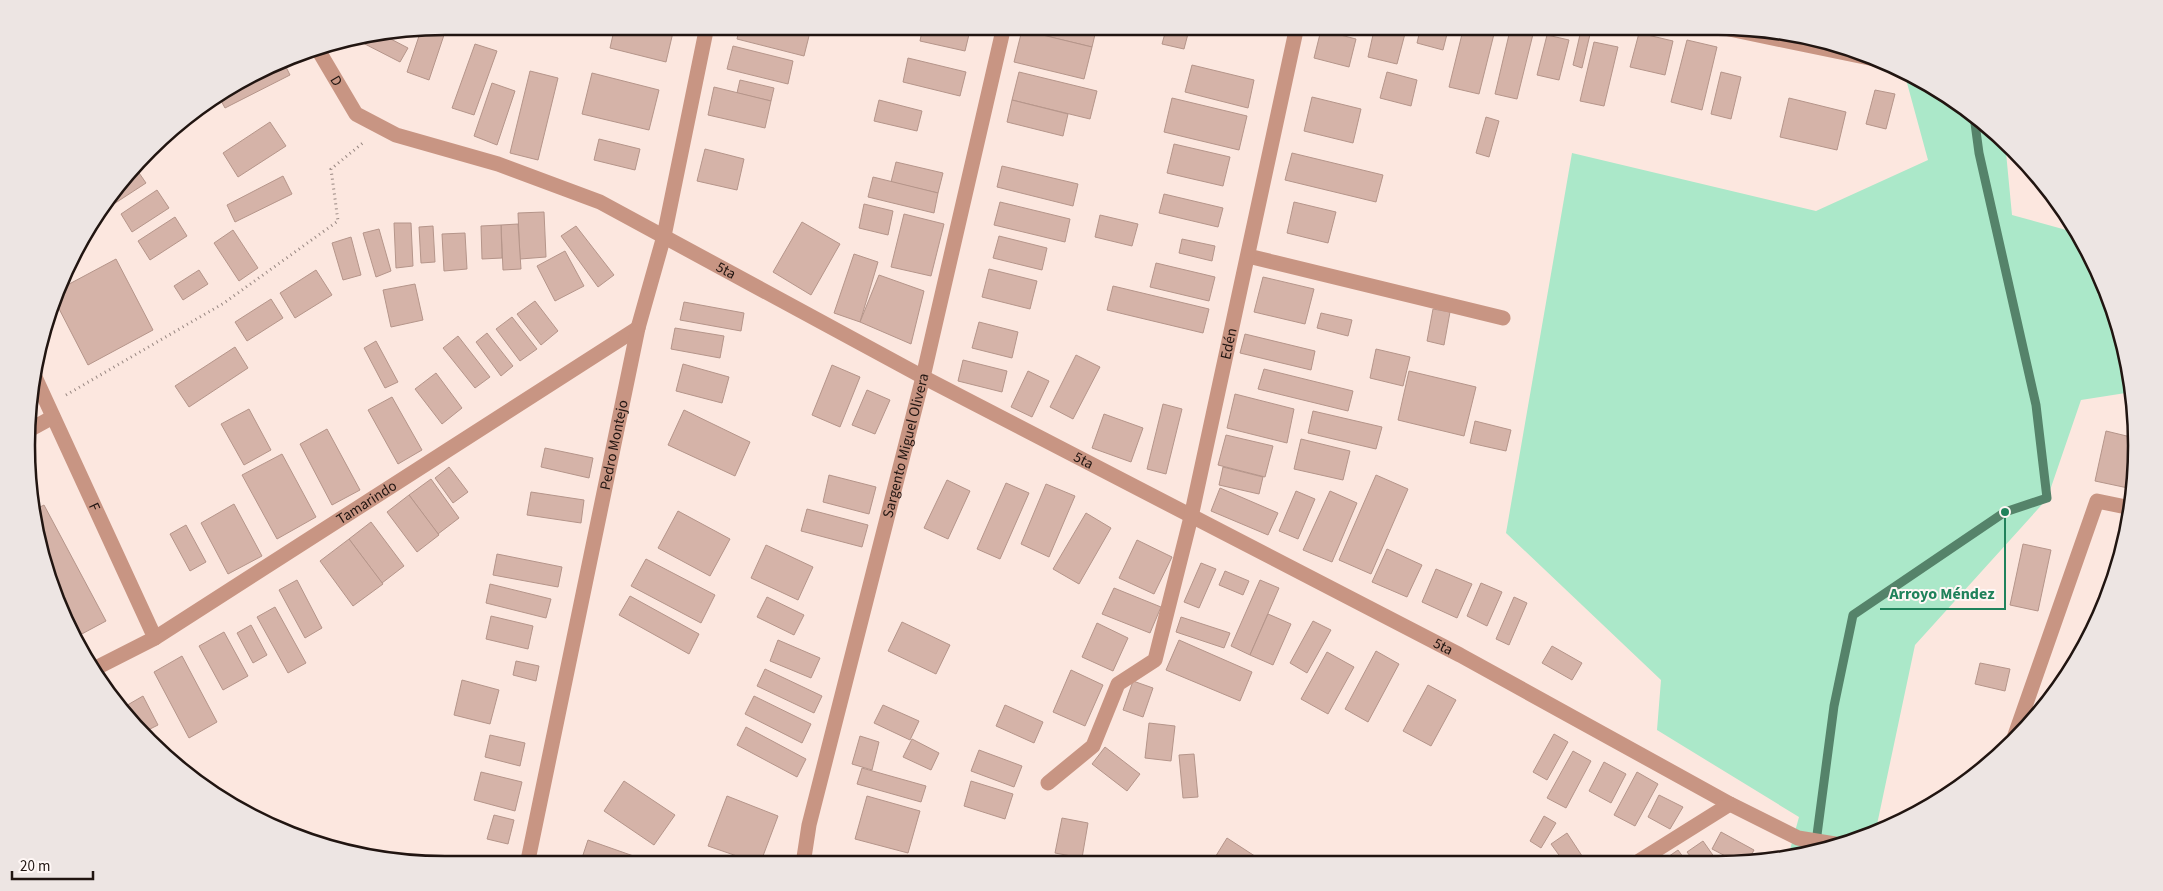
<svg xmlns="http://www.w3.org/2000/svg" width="2163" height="891" font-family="'Source Sans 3',sans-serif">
  <rect width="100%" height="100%" fill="#fce7df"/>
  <path fill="#abe8c9" d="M1904 72 1927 82 1994 130 2005 142 2012 215 2077 233 2093 260 2122 337 2132 392 2081 400 2047 499 1915 645 1875 834 1788 857 1799 817 1657 730 1661 680 1506 533 1572 153 1816 211 1928 160Z"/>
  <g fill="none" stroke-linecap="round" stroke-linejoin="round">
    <path stroke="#55836a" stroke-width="9" d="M1815 850 1834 706 1853 615 2005 512 2047 498 2036 405 1979 153 1974 116"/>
  </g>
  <g fill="#d5b3a8" stroke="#b5958a">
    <path d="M615 26H665L674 28 666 62 610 48Z"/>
    <path d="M740 26H804L811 28 804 56 737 39Z"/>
    <path d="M923 26H971L965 51 920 41Z"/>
    <path d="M1026 26H1097L1092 47 1025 31Z"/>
    <path d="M1167 26H1190L1184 49 1162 44Z"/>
    <path d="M1226 26H1258L1256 33Z"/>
    <path d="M1375 26H1407L1397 64 1368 57Z"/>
    <path d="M1421 26H1449L1443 50 1417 43Z"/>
    <path d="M1464 26H1496L1479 94 1449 87Z"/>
    <path d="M1511 26H1535L1517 99 1495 94Z"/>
    <path d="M1582 26H1592L1582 68 1573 65Z"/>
    <path d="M441 27 446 29 429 80 407 72 421 30Z"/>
    <path d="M1022 30 1092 47 1084 79 1014 62Z"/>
    <path d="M1321 30 1356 39 1349 67 1314 58Z"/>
    <path d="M1639 33 1673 41 1665 75 1630 67Z"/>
    <path d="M1547 35 1569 40 1559 80 1537 75Z"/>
    <path d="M385 36 408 48 400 62 359 41Z"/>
    <path d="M1687 40 1717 47 1702 110 1671 102Z"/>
    <path d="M1594 42 1618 47 1604 106 1580 101Z"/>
    <path d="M475 44 497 51 474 115 452 108Z"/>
    <path d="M733 46 793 61 788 84 727 69Z"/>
    <path d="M908 58 966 72 960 96 903 82Z"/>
    <path d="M283 61 290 75 225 108 218 95 236 82Z"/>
    <path d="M1192 65 1254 80 1248 108 1185 92Z"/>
    <path d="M530 71 558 78 538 160 510 153Z"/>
    <path d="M1019 72 1097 91 1090 119 1012 100Z"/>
    <path d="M1387 72 1417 80 1411 106 1380 98Z"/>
    <path d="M1721 72 1741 77 1731 119 1711 114Z"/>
    <path d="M592 73 659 90 649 130 582 114Z"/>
    <path d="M740 80 774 88 771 101 737 93Z"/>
    <path d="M492 83 515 91 497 145 474 136Z"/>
    <path d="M714 87 771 101 765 128 708 115Z"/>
    <path d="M1875 90 1895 94 1886 129 1866 124Z"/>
    <path d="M1312 97 1361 109 1353 143 1304 131Z"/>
    <path d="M1172 98 1247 116 1239 150 1164 132Z"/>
    <path d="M1789 98 1846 112 1837 150 1780 137Z"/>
    <path d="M879 100 922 111 917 131 874 121Z"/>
    <path d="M1012 100 1068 114 1063 136 1007 122Z"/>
    <path d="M1486 117 1499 121 1489 157 1476 153Z"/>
    <path d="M270 122 286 146 238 177 223 153Z"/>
    <path d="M599 139 640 149 635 170 594 160Z"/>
    <path d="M1174 144 1230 157 1223 186 1167 173Z"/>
    <path d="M705 149 744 159 737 190 697 181Z"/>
    <path d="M1292 153 1383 175 1376 202 1285 180Z"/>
    <path d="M896 162 943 173 938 193 891 182Z"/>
    <path d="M1002 166 1078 184 1073 206 997 187Z"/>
    <path d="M137 170 146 183 103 211 136 171Z"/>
    <path d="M283 176 292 194 235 222 227 205Z"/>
    <path d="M873 177 938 193 934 213 868 197Z"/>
    <path d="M157 190 169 208 132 232 121 214Z"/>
    <path d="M1164 194 1223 208 1218 227 1159 213Z"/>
    <path d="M1000 202 1070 219 1065 242 994 225Z"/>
    <path d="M1294 202 1336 212 1328 243 1287 233Z"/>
    <path d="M864 204 893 211 888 235 859 228Z"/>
    <path d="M544 212 546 257 520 259 518 213Z"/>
    <path d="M904 214 944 224 931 276 891 267Z"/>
    <path d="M1100 215 1138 224 1132 246 1095 237Z"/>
    <path d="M175 217 187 236 150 260 138 241Z"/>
    <path d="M802 222 840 244 811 295 773 272Z"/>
    <path d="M394 223H411L413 266 396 268Z"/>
    <path d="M518 224 521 269 503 270 501 225Z"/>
    <path d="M501 225 502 258 482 259 481 226Z"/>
    <path d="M433 226 435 262 421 263 419 227Z"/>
    <path d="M576 226 614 275 598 287 561 236Z"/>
    <path d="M379 229 391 271 376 277 363 233Z"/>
    <path d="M233 230 258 268 239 281 214 243Z"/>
    <path d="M465 233 467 269 444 271 442 234Z"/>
    <path d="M999 236 1047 248 1042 270 993 258Z"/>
    <path d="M351 237 361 275 343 280 332 243Z"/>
    <path d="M1182 239 1215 246 1212 261 1179 253Z"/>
    <path d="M565 251 584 286 555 301 537 266Z"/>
    <path d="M854 254 878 262 860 322 834 313Z"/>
    <path d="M116 259 153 330 88 365 54 299 58 290Z"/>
    <path d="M1156 263 1215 277 1209 301 1150 287Z"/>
    <path d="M989 269 1037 281 1030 309 982 297Z"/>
    <path d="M199 270 208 284 183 300 174 286Z"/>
    <path d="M316 270 332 295 295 318 280 293Z"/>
    <path d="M879 275 924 291 911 344 860 322Z"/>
    <path d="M1263 277 1314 289 1305 324 1254 312Z"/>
    <path d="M415 284 423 320 391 327 383 290Z"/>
    <path d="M1113 286 1209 309 1203 333 1107 310Z"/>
    <path d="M271 299 283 318 247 341 235 322Z"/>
    <path d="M535 301 558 331 541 345 517 314Z"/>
    <path d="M684 302 744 313 741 331 680 320Z"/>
    <path d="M1433 309 1450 312 1444 345 1427 341Z"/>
    <path d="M1321 313 1352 320 1348 336 1317 328Z"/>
    <path d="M512 317 537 349 520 361 496 329Z"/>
    <path d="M979 322 1018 332 1012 358 972 348Z"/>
    <path d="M675 328 724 336 720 358 671 349Z"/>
    <path d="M487 333 513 366 501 376 476 342Z"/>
    <path d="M1245 334 1315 351 1311 370 1240 353Z"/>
    <path d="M458 336 490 377 475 388 443 348Z"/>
    <path d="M376 341 398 382 385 388 364 348Z"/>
    <path d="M235 347 248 368 189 407 175 386Z"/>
    <path d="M1376 349 1410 357 1403 386 1370 378Z"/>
    <path d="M1076 355 1100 367 1073 419 1050 407Z"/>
    <path d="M963 360 1007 371 1002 392 958 381Z"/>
    <path d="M683 364 729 377 722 403 676 391Z"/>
    <path d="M832 365 860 377 840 427 812 415Z"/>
    <path d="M1264 369 1353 391 1348 411 1258 389Z"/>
    <path d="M1028 371 1049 381 1032 417 1011 407Z"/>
    <path d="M1409 371 1476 387 1464 436 1398 420Z"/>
    <path d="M436 373 462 408 442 424 415 389Z"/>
    <path d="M867 390 890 400 875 434 852 425Z"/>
    <path d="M1235 394 1294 409 1287 443 1227 428Z"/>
    <path d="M392 397 422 450 398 464 368 410Z"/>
    <path d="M1163 404 1182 409 1166 474 1147 469Z"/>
    <path d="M249 409 271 450 244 465 221 424Z"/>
    <path d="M684 410 750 442 735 476 668 445Z"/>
    <path d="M1313 411 1382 427 1376 449 1308 433Z"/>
    <path d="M1104 414 1143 428 1131 462 1092 448Z"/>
    <path d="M1475 421 1511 430 1506 451 1470 443Z"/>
    <path d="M327 429 360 490 332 505 300 444Z"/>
    <path d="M2106 431 2135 438 2134 460 2128 488 2095 481Z"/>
    <path d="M1226 435 1273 446 1265 477 1218 465Z"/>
    <path d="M1301 439 1350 451 1343 480 1294 469Z"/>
    <path d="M545 448 593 458 589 478 541 467Z"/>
    <path d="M282 454 316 517 277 539 242 475Z"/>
    <path d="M449 467 468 492 453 503 435 478Z"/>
    <path d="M1223 467 1263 477 1259 494 1219 485Z"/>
    <path d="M829 475 876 487 869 514 823 502Z"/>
    <path d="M1376 475 1408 489 1371 574 1339 560Z"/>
    <path d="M431 479 459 518 438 534 409 495Z"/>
    <path d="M947 480 970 491 948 539 924 528Z"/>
    <path d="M1006 483 1029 493 1000 559 977 549Z"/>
    <path d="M1046 484 1075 496 1049 557 1021 544Z"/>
    <path d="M1220 488 1278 513 1268 535 1211 511Z"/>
    <path d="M1296 491 1315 499 1298 539 1279 531Z"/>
    <path d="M1330 491 1357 503 1332 562 1303 550Z"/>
    <path d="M531 492 584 500 581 523 527 515Z"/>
    <path d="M409 495 439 535 417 552 387 512Z"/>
    <path d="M234 504 262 556 228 574 201 523Z"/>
    <path d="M44 505 106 621 78 636 53 590 34 528V510Z"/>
    <path d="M807 509 868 525 862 547 801 531Z"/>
    <path d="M678 511 730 539 710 576 658 548Z"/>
    <path d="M1086 513 1111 528 1079 584 1053 569Z"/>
    <path d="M371 522 404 566 382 583 349 539Z"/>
    <path d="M186 525 206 562 190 571 170 534Z"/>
    <path d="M349 539 383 584 353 606 320 561Z"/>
    <path d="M1137 540 1172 557 1154 594 1119 578Z"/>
    <path d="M2023 544 2051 550 2038 611 2010 605Z"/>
    <path d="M766 545 813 567 798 600 751 578Z"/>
    <path d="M1387 549 1422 565 1407 597 1372 582Z"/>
    <path d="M497 554 562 567 558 587 493 575Z"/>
    <path d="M646 559 715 595 701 623 631 586Z"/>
    <path d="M1201 563 1216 569 1199 608 1184 602Z"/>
    <path d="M1436 569 1472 584 1457 618 1422 602Z"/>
    <path d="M1225 571 1249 581 1243 595 1219 585Z"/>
    <path d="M297 580 322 628 305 638 279 590Z"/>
    <path d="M1260 580 1279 588 1250 655 1231 646Z"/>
    <path d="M1481 583 1502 592 1487 626 1467 616Z"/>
    <path d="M490 584 551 599 546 618 486 603Z"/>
    <path d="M1114 588 1161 607 1150 633 1102 614Z"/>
    <path d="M630 596 699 634 689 654 619 615Z"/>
    <path d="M767 597 804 615 794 635 757 617Z"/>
    <path d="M1514 597 1527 603 1509 645 1496 639Z"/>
    <path d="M275 607 306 663 288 673 257 617Z"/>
    <path d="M1268 614 1291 624 1273 665 1250 655Z"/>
    <path d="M491 616 533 626 528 649 486 639Z"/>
    <path d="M1181 617 1230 633 1224 648 1176 632Z"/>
    <path d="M1313 621 1331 630 1307 673 1290 663Z"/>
    <path d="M902 622 950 645 936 674 888 651Z"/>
    <path d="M1097 623 1128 638 1113 671 1082 657Z"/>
    <path d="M251 625 267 655 253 663 237 633Z"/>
    <path d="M224 632 248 676 223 690 199 646Z"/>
    <path d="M778 640 820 658 811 678 770 661Z"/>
    <path d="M1179 640 1252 672 1240 701 1166 670Z"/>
    <path d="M1552 646 1582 663 1572 680 1542 663Z"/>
    <path d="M1376 651 1399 664 1368 722 1345 709Z"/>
    <path d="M1327 652 1354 667 1328 714 1301 699Z"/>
    <path d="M182 656 217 722 189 738 154 672Z"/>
    <path d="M516 661 539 666 536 681 513 675Z"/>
    <path d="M1980 663 2010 669 2005 691 1975 684Z"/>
    <path d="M765 669 822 696 814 713 757 686Z"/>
    <path d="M1071 670 1103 685 1085 726 1053 712Z"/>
    <path d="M462 680 499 690 490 724 454 715Z"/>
    <path d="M1133 681 1153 688 1143 717 1123 710Z"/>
    <path d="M1428 685 1456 700 1431 746 1403 731Z"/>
    <path d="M143 696 158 725 146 731 124 707Z"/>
    <path d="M754 696 811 724 802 743 745 714Z"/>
    <path d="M883 705 919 721 910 740 874 723Z"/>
    <path d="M1005 705 1043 722 1034 743 996 726Z"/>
    <path d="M1149 723 1175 726 1171 761 1145 758Z"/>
    <path d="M746 727 806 759 797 777 737 745Z"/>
    <path d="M1554 734 1568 742 1547 780 1533 772Z"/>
    <path d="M490 735 525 743 520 766 485 757Z"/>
    <path d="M860 736 879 742 872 770 852 764Z"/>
    <path d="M912 739 939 753 931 770 903 757Z"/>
    <path d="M1105 747 1140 774 1127 791 1092 764Z"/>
    <path d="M979 750 1022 766 1014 787 971 771Z"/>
    <path d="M1573 751 1591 761 1566 808 1547 798Z"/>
    <path d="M1194 754 1198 797 1183 798 1179 755Z"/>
    <path d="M1604 762 1626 774 1611 803 1589 791Z"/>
    <path d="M862 768 926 786 921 802 857 784Z"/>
    <path d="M481 772 522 782 515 811 474 800Z"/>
    <path d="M1637 772 1658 784 1635 826 1614 815Z"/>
    <path d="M624 781 675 815 654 845 604 811Z"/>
    <path d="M971 781 1013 794 1005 819 964 806Z"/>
    <path d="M1659 795 1683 807 1670 829 1648 817Z"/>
    <path d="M727 796 778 816 760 864 708 846Z"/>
    <path d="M867 796 920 811 908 853 855 839Z"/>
    <path d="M494 815 514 820 508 844 487 839Z"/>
    <path d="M1544 816 1556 823 1541 848 1530 841Z"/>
    <path d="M1062 818 1088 823 1082 858 1055 853Z"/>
    <path d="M1721 832 1754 850 1748 861H1735L1712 849Z"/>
    <path d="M1567 833 1586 862H1564L1551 844Z"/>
    <path d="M1227 838 1264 862V863H1220L1214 859Z"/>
    <path d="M588 840 642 859 641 864H580Z"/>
    <path d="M1703 841 1717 861H1694L1687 852Z"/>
    <path d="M1678 850 1686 861H1662Z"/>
    <path d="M842 859 889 862V864H841Z"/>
  </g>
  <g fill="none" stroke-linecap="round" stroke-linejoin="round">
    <path stroke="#978680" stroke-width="3" stroke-dasharray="1 4" stroke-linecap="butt" d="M66 395 224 303 338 221 331 169 364 142"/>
    <g stroke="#c89583" stroke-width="15">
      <path d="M1715 26 1879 60"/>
      <path id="s1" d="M317 48 356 114 396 135 498 164 600 202 923 377 1460 655 1730 804 1798 838 1835 844"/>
      <path d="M1248 256 1503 318"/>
      <path id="s2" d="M34 375 155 638"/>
      <path d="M31 429 53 417"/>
      <path id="s3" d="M92 670 155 638 638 328"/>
      <path d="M2014 738 2097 501 2131 508"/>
      <path id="s4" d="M1048 783 1093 746 1118 684 1155 660 1191 517 1297 26"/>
      <path d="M1639 861 1730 804"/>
      <path id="s5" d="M803 864 809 825 923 377 1004 26"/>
      <path id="s6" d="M527 865 638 328 664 236 707 26"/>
    </g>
  </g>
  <g text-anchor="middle" stroke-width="4" stroke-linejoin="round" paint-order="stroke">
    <g font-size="15" fill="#211511" stroke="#fff7f5">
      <text dy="5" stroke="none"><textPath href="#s1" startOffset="38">D</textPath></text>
      <text dy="5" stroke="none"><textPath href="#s1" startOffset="480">5ta</textPath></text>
      <text dy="5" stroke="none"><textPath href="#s4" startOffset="494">Edén</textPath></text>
      <text dy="5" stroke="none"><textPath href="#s6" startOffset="429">Pedro Montejo</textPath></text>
      <text dy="5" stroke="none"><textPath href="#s5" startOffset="431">Sargento Miguel Olivera</textPath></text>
      <text dy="5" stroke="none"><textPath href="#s1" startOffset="885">5ta</textPath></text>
      <text dy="5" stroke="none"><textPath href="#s3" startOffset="322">Tamarindo</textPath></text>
      <text dy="5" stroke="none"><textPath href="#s2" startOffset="145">F</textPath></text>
      <text dy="5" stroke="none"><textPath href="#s1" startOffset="1290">5ta</textPath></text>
    </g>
  </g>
  <path d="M0 0H2163V891H0ZM445 35H1718A410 410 0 0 1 2128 445V446A410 410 0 0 1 1718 856H445A410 410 0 0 1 35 446V445A410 410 0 0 1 445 35Z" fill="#ede5e3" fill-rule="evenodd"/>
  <path fill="none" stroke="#211511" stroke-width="2.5" d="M445 35H1718A410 410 0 0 1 2128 445V446A410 410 0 0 1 1718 856H445A410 410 0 0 1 35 446V445A410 410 0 0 1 445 35Z"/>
  <path fill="none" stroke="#20825b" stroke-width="2" d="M2005 512L2005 609H1880"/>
  <circle fill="#20825b" stroke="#fff7f5" stroke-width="2" cx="2005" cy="512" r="5"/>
  <g font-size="16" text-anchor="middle" font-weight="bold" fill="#20825b" stroke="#fff7f5" stroke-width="4" stroke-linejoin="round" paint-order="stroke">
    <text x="1942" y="599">Arroyo Méndez</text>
  </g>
  <path d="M12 871v8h81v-8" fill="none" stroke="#211511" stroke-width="2.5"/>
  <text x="20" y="871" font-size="15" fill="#211511" stroke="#fff7f5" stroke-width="4" paint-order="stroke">20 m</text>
</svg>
